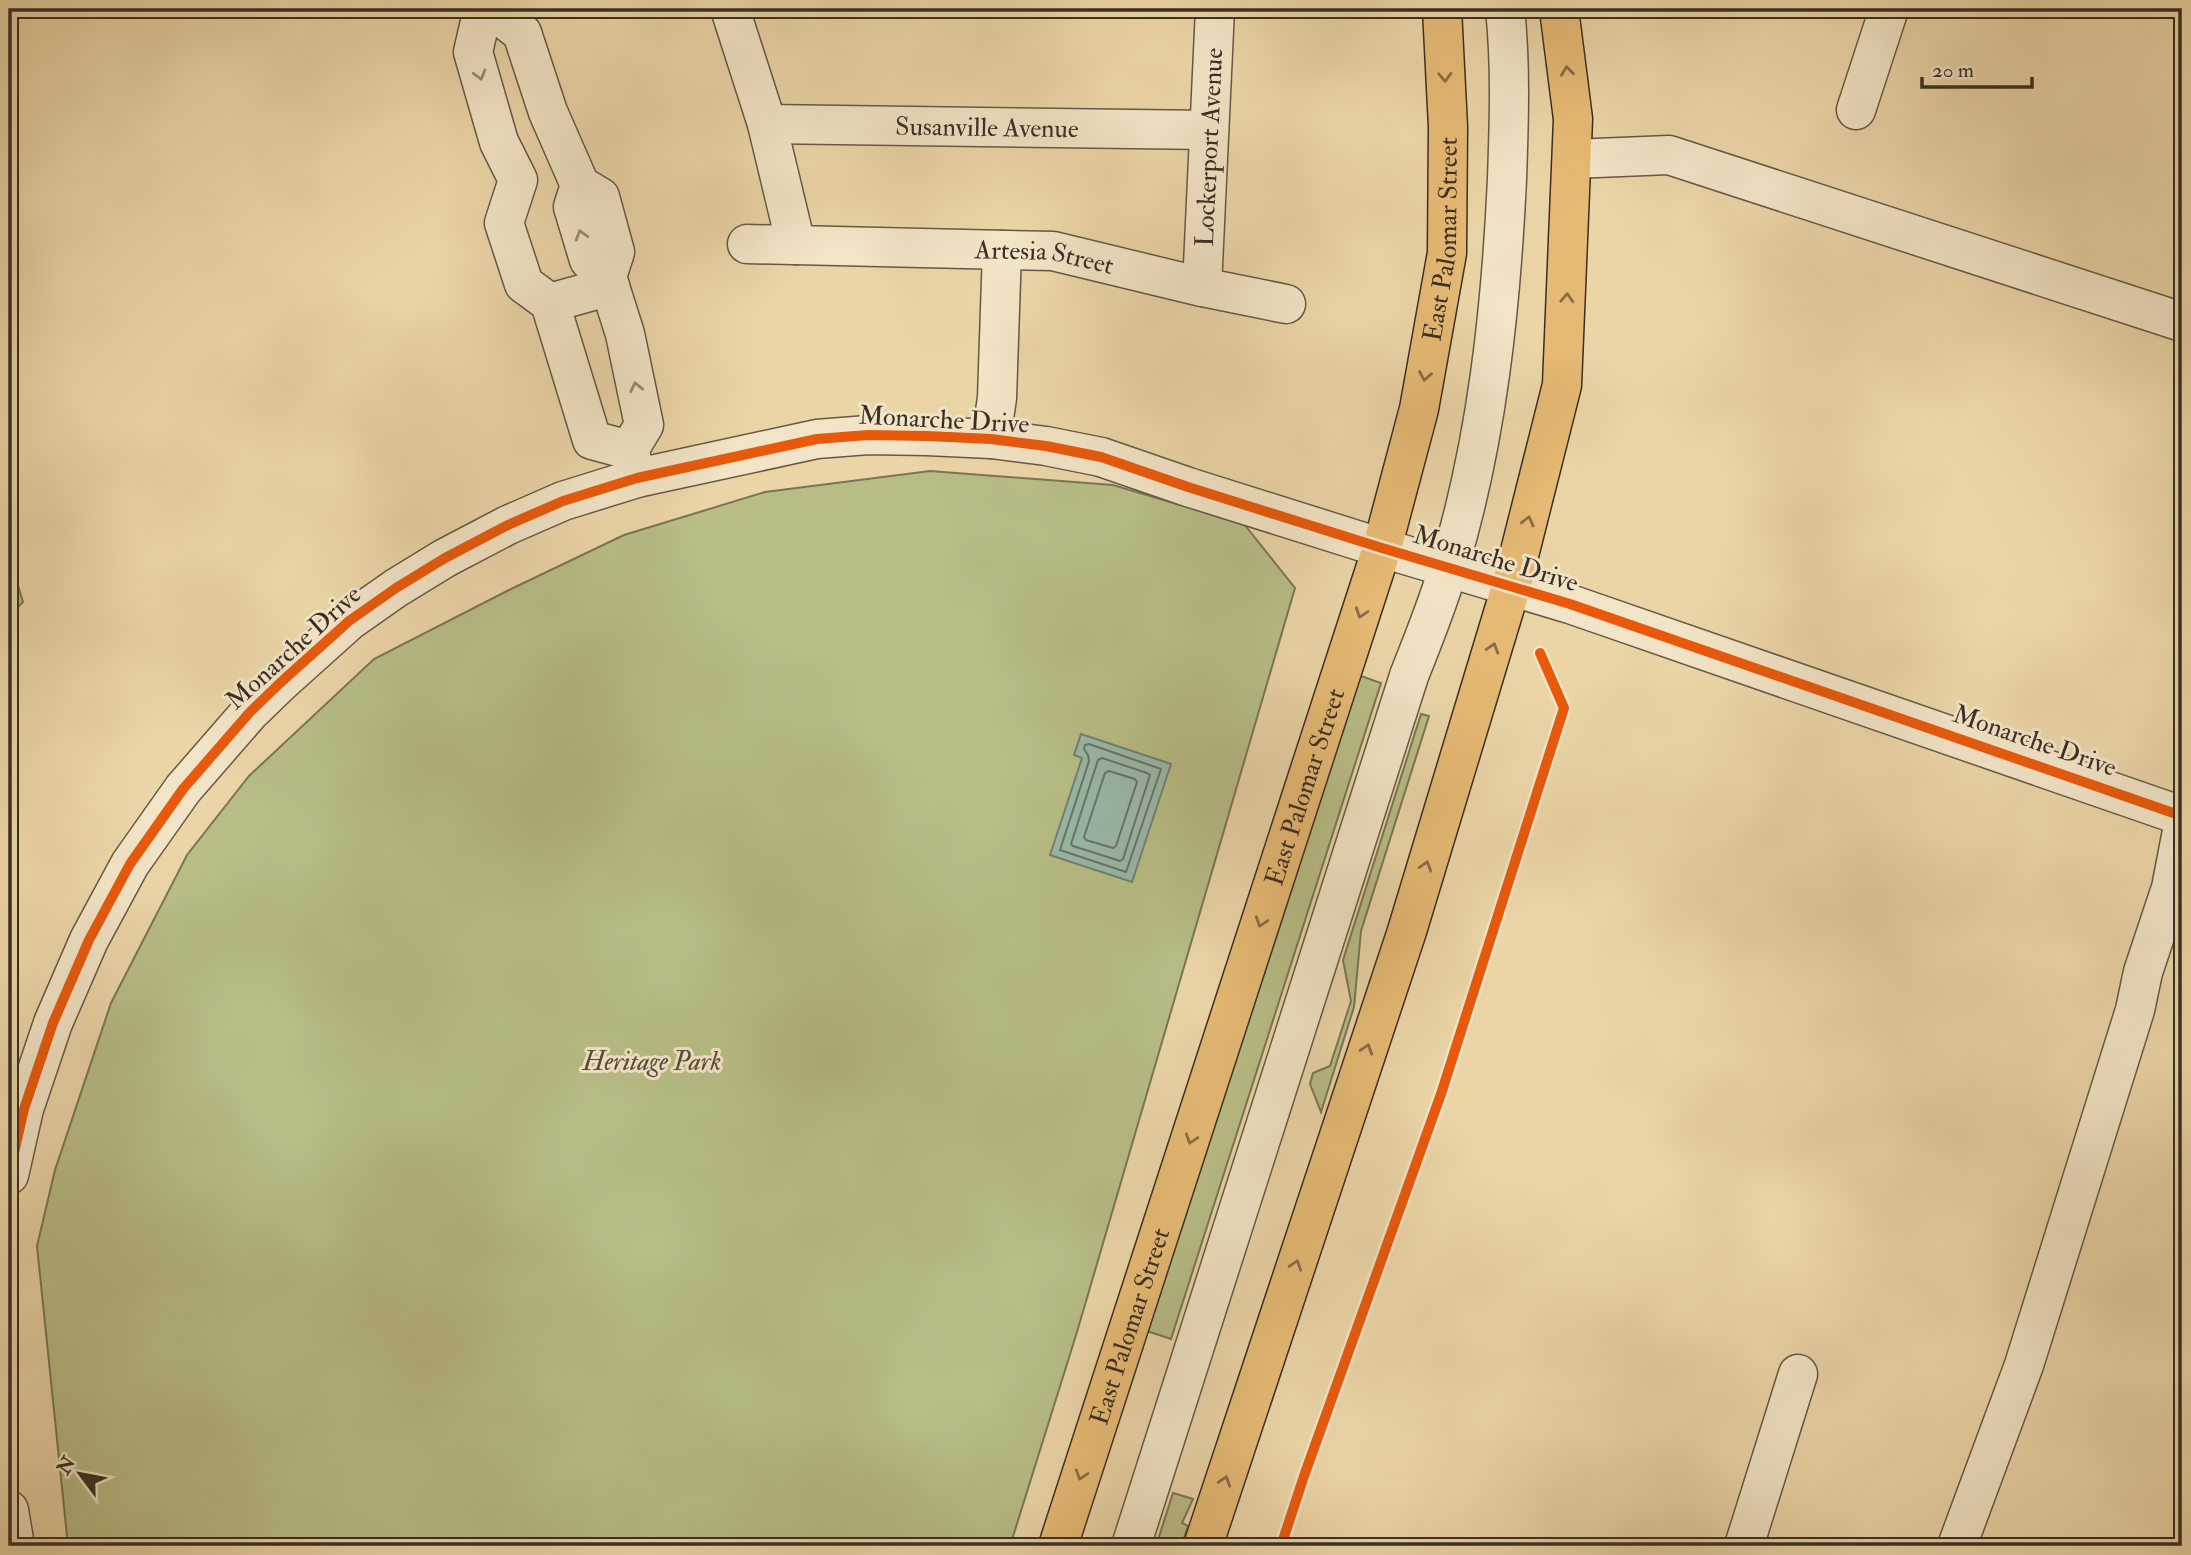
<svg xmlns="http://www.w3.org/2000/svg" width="2191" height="1555" font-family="'IM FELL Double Pica',serif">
  <rect width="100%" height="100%" fill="#ebd5a7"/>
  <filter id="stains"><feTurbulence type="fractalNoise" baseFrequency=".00286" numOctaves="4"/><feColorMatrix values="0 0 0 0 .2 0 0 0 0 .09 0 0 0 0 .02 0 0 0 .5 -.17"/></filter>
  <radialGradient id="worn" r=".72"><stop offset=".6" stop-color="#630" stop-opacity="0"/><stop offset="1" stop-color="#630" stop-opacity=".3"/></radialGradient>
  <g fill="#b8bd86" stroke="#797656" stroke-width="2">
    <path d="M930 471 1113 485 1244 524 1295 588 1077 1332 1010 1546H70L67 1536 37 1246 55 1170 111 1003 187 855 249 776 374 659 509 590 624 535 765 492Z"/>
    <path d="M9 556 23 602 19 606 9 604Z"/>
    <path d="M1358 675 1381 683 1171 1339 1147 1331Z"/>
    <path d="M1421 714 1429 716 1361 931 1354 1007 1321 1112 1310 1084 1313 1073 1330 1066 1351 1001 1343 960Z"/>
    <path d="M1173 1493 1193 1499 1182 1523 1188 1526 1181 1546H1156Z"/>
  </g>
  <path fill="#98b9a8" stroke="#728174" stroke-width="2" d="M1081 734 1171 764 1132 882 1050 855 1082 758 1074 755Z"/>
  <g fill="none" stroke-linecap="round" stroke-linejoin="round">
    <g stroke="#697466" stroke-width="2">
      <path d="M1089 744 1161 769 1126 872 1060 850 1089 761 1088 755 1084 749 1085 745Z"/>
      <path d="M1102 758 1147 773 1150 775 1123 859 1120 861 1073 846 1071 844 1098 760Z"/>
      <path d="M1109 771 1135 779 1137 782 1116 846 1113 848 1086 840 1084 837 1105 773Z"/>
    </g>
    <g stroke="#665846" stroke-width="41">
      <g id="minor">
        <path d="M483 9 473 52 499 142 518 180 504 223 524 284 550 303 592 440 629 450 637 478"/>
        <path d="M491 9 522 33 548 112 580 185 600 197 615 252 607 277 625 334 644 425 629 450"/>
        <path d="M730 9 767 124 796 245"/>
        <path d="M1856 110 1889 9"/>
        <path id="s1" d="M767 124 1209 130"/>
        <path d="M1572 159 1669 155 2182 322"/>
        <path d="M580 185 573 207 589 260 607 277"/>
        <path id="s2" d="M747 244 1053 251 1202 287 1286 304"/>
        <path id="s3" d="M1202 287 1215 9"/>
        <path d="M550 303 610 286"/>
        <path d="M991 439 997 398 1002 250"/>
        <path d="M9 1175 24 1109 53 1023 89 940 130 864 183 789 250 712 280 683 349 621 396 588 445 558 508 525 563 501 637 478 817 439 868 435 927 436 991 439 1046 446 1101 457 1188 487 1382 548 1570 604 2182 816"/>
        <path d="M9 1510 15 1546"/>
        <path d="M1131 1546 1409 676C1423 640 1438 604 1449 566 1487 441 1501 309 1507 179 1509 122 1511 65 1505 9"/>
        <path d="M1744 1546 1798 1374"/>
        <path d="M1957 1546 2024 1365 2135 1010 2143 972 2171 888 2182 831"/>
      </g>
    </g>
    <g stroke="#3a2e25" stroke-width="41">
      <g id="major">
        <path id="s4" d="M1058 1546 1382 548 1419 409 1447 253 1448 127 1442 9"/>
        <path d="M1203 1546 1407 931 1511 587 1562 385 1573 119 1559 9"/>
      </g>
    </g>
    <use href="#minor" stroke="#f2e4c6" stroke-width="38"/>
    <use href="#major" stroke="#e6ba74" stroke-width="38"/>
    <g stroke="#f2e4c6" stroke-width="15">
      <g id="cycleway">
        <path d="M9 1175 24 1109 53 1023 89 940 130 864 183 789 250 712 280 683 349 621 396 588 445 558 508 525 563 501 637 478 817 439 868 435 927 436 991 439 1046 446 1101 457 1188 487 1382 548 1570 604 2182 816"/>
        <path d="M1281 1546 1304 1476 1441 1094 1564 708 1540 653"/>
      </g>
    </g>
    <use href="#cycleway" stroke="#e8590c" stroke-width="10"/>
  </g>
  <defs><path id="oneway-chevron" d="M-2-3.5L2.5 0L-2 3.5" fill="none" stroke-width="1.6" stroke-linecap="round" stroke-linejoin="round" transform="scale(1.75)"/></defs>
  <g stroke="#876d49">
    <use href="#oneway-chevron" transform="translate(1567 71) rotate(-97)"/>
    <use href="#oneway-chevron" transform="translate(1445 77) rotate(87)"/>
    <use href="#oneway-chevron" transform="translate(1567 298) rotate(-87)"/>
    <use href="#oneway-chevron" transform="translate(1425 376) rotate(100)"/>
    <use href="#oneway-chevron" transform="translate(1528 521) rotate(-76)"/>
    <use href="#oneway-chevron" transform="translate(1361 613) rotate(108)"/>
    <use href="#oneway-chevron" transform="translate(1493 648) rotate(-73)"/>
    <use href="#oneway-chevron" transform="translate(1426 866) rotate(-73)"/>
    <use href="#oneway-chevron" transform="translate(1261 922) rotate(108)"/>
    <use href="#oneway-chevron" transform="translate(1367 1049) rotate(-72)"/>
    <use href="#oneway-chevron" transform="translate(1191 1139) rotate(108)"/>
    <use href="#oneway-chevron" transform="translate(1296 1265) rotate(-72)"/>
    <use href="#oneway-chevron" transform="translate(1081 1475) rotate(108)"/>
    <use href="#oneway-chevron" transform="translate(1225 1481) rotate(-72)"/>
  </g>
  <g stroke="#968976">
    <use href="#oneway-chevron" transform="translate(480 75) rotate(74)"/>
    <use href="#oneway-chevron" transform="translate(581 235) rotate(-107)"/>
    <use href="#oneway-chevron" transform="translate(636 387) rotate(-102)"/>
  </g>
  <g text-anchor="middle" stroke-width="6" stroke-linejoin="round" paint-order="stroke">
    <g font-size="26" fill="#3a2e25" stroke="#f2e4c6">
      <text dy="9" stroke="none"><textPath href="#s1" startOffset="220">Susanville Avenue</textPath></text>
      <text dy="9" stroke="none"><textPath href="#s3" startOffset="140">Lockerport Avenue</textPath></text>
      <text dy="9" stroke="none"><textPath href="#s4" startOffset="1365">East Palomar Street</textPath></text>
      <text dy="9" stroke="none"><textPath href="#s2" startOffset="298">Artesia Street</textPath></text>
      <text transform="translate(944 419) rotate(3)" y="9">Monarche Drive</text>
      <text transform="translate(1496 558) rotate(17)" y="9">Monarche Drive</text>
      <text transform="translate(293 647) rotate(-42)" y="9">Monarche Drive</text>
      <text transform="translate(2035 740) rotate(19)" y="9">Monarche Drive</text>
      <text dy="9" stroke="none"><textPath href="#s4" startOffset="798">East Palomar Street</textPath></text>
      <text dy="9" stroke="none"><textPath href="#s4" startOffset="231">East Palomar Street</textPath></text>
    </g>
    <g font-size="26" font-style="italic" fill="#534b38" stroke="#f2e4c6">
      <text x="652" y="1070">Heritage Park</text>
    </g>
  </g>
  <rect width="2191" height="1555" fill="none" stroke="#ebd5a7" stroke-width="35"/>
  <rect x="10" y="10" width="2170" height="1534" fill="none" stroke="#3a2e25" stroke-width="3.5"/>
  <rect x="18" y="18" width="2156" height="1520" fill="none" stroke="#3a2e25" stroke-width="2"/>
  <g transform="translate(80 1474) rotate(302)" stroke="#f2e4c6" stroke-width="5" paint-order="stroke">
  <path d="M0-5L12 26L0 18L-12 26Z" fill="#3a2e25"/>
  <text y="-10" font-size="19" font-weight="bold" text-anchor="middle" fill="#3a2e25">N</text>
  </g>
  <path d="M1922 77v10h110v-10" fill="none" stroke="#3a2e25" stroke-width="3.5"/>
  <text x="1932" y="77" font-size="21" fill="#3a2e25" stroke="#f2e4c6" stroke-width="5" paint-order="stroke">20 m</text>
  <rect width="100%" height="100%" filter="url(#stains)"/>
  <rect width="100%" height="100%" fill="url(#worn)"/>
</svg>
